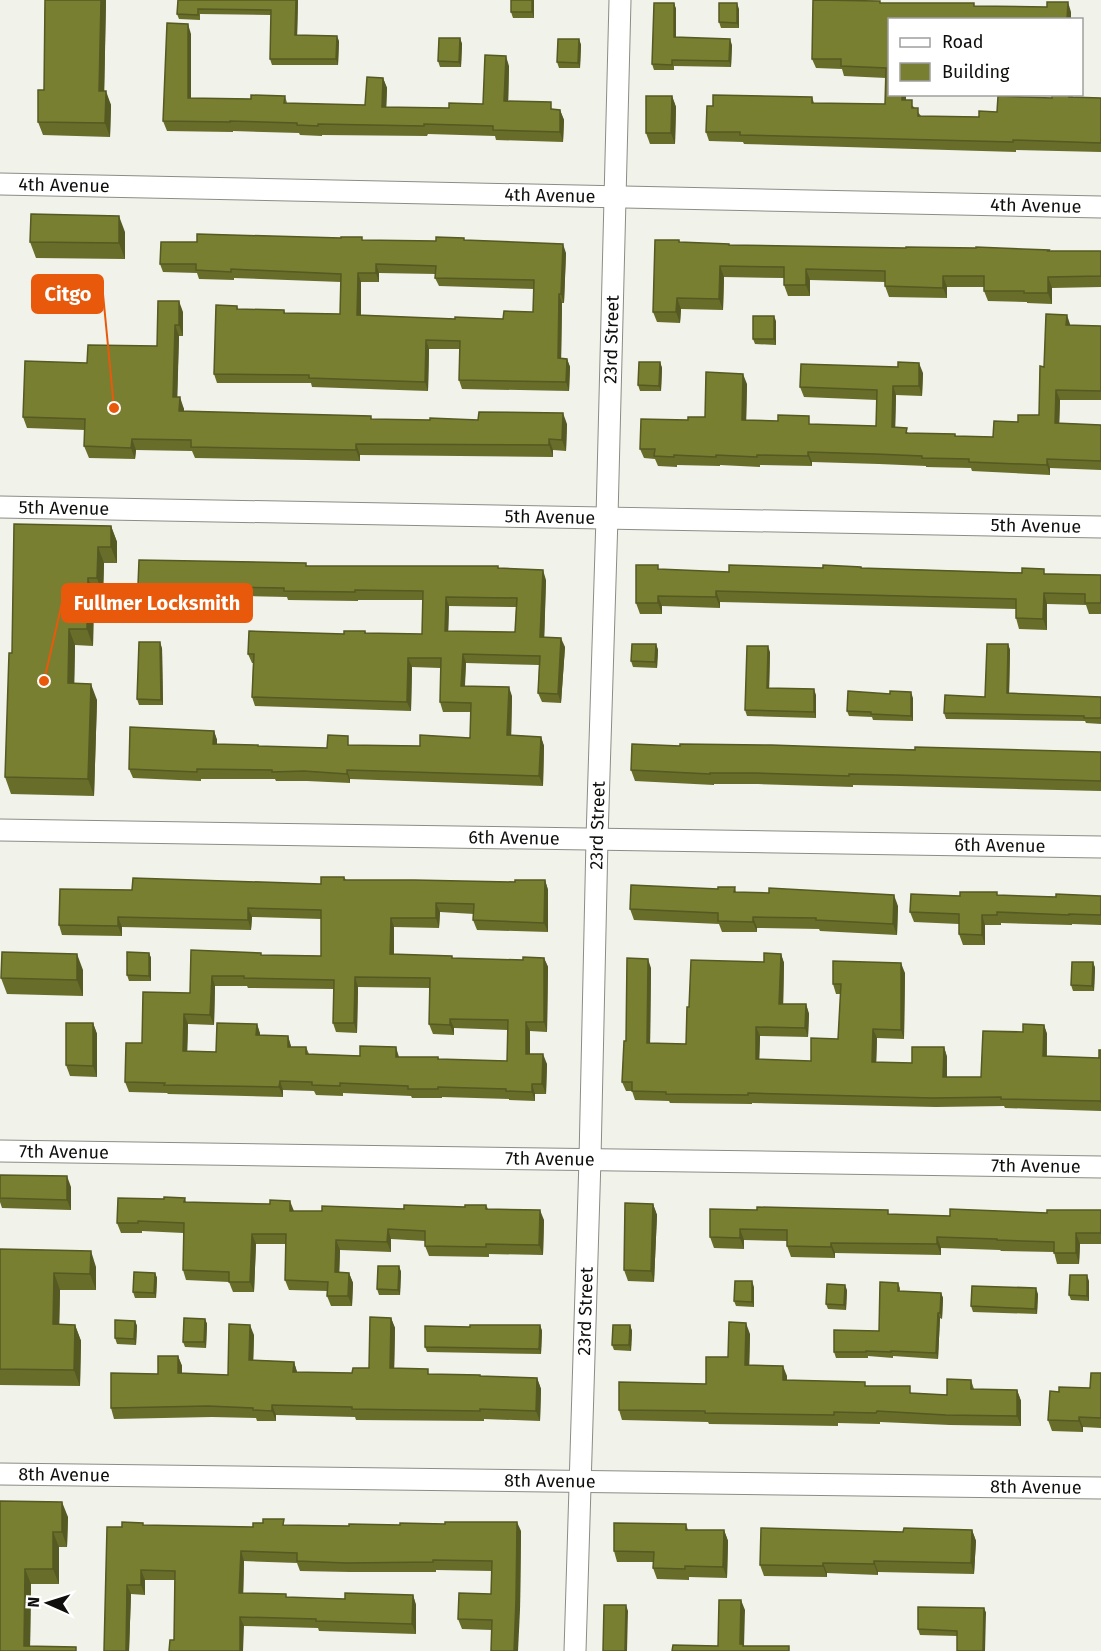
<svg xmlns="http://www.w3.org/2000/svg" width="1101" height="1651" font-family="'Fira Sans',sans-serif">
  <rect width="100%" height="100%" fill="#f1f2ea"/>
  <g fill="none" stroke-linecap="round" stroke-linejoin="round">
    <g stroke="#8b8c84" stroke-width="23">
      <g id="street">
        <path id="s1" d="M0 184 1101 207"/>
        <path id="s2" d="M0 507 1101 527"/>
        <path id="s3" d="M0 830 1101 847"/>
        <path id="s4" d="M0 1151 1101 1167"/>
        <path id="s5" d="M0 1474 1101 1488"/>
        <path id="s6" d="M575 1651 590 1159 597 839 607 517 620 0"/>
      </g>
    </g>
    <use href="#street" stroke="#fff" stroke-width="21"/>
  </g>
  <g fill="#686d2a" fill-rule="evenodd">
    <path d="M45 0H106L104 91 111 105 110 137 43 135 38 122 44 90Z"/>
    <path d="M178 0H298L297 35 339 41 338 65H272L270 59 271 15 200 14V20L179 19 177 14Z"/>
    <path d="M511 0H534V18H513L511 12Z"/>
    <path d="M674 3 676 9V38L732 45 731 67 674 66V70H654L652 64Z"/>
    <path d="M880 3 975 6 1071 12 890 20V94H906V100L915 108 921 116 979 117 1052 98V94H1073V98H1101V152L1016 150V152L744 144 743 142 709 141 706 132 713 106 812 97 814 103 885 104 886 78 844 76 842 69 816 68 812 59Z"/>
    <path d="M739 9V28H721L719 22Z"/>
    <path d="M191 34V98L251 99 285 96 287 103 365 105 383 78 387 88 386 107 449 108 483 104 509 66 508 101 554 109 560 110 564 120 563 142 496 140 495 136 428 134 427 136 322 135V136L300 135 299 133 233 131V132L167 131 163 121Z"/>
    <path d="M460 38 462 44 461 67H440L438 61Z"/>
    <path d="M579 39 581 45 580 68H559L557 62Z"/>
    <path d="M672 96 676 107 675 144H650L646 133Z"/>
    <path d="M125 232V259L36 258 30 242Z"/>
    <path d="M464 238V240L566 253 564 303H562L561 358 567 359 570 367 569 391 462 389 459 380 460 349H429L428 391 312 387 311 383H217L214 374 237 306 238 309 284 310 285 313 340 314 341 282 234 278V280L199 279 197 273 163 272 160 264 197 242 363 240 436 241ZM379 273 436 274 435 278 439 286 534 289 533 312 503 319H455L361 315V282H379Z"/>
    <path d="M679 240 680 243 729 245 1049 251H1101V287L1052 288V304L1027 303V302L988 301 984 291V287H947V298L889 297 885 286V282L810 280V296H788L784 285V278L724 277 723 310 681 309 680 323 657 322 653 312Z"/>
    <path d="M183 312V336H179L177 397 184 409V411L372 419 567 424 566 451 553 450V457L360 455V461L195 458 192 451 136 450 135 459 89 458 84 446 85 430 27 428 23 417 87 363 157 346Z"/>
    <path d="M776 321V345L755 344 753 339Z"/>
    <path d="M1070 325 1101 326V400H1060L1059 423 1101 425V470L1050 468V475L972 471 971 468 926 467V466L879 464 812 462V466L760 465V467L720 465V466L677 465V467L658 466 655 459 644 458 640 449 688 420 705 417 747 384 746 420 812 424 876 426 877 400 804 397 800 387 923 373 922 396 896 395 895 427 909 433 955 434 956 436 993 437 1018 422 1039 415 1044 367Z"/>
    <path d="M660 362 662 368 661 391H640L638 385Z"/>
    <path d="M111 526 117 542V563H104L103 595H94L93 646 75 645 74 683 97 700 94 796 11 794 5 777 12 653Z"/>
    <path d="M307 566 499 568 546 580 544 637 565 647 561 703 542 702 538 693 539 665 466 663 465 686 512 696 511 735 541 737 544 746 543 786 350 779V783L307 781H276L275 779H201V781L133 778 129 769 214 731 217 740V744L258 746 327 748 352 745 420 746 470 738 471 712H443L440 702V668L412 667 411 711 255 706 252 697 253 663H252L248 654 344 634 365 631 366 633 422 634 423 600H358V601L288 600 287 597 142 594 138 585ZM449 606 516 607 515 632 448 631Z"/>
    <path d="M861 567 862 568 1101 575V614H1089L1086 605 1047 604V630L1019 629 1016 618V609L720 602V608L662 606V614H640L636 603 660 570 729 572Z"/>
    <path d="M656 644 658 650 657 668 633 667 631 661Z"/>
    <path d="M1008 644 1010 650 1009 693 1101 697V724L1086 723 1085 721 946 719 944 713 985 697Z"/>
    <path d="M162 648 163 705H139L137 699Z"/>
    <path d="M770 652 769 688 816 695V718L747 716 745 710Z"/>
    <path d="M913 698V721L873 720 872 717 849 716 847 711Z"/>
    <path d="M680 746 1101 752V791L900 786 853 785V787L758 784H714V785L635 781 631 770Z"/>
    <path d="M344 877 346 880 515 882 545 880 548 890V932L477 930 473 920 474 914 440 912 439 928 394 927V954L452 958 523 960 544 958 548 967 547 1032 530 1031V1054L547 1064 546 1094H535V1101L509 1100V1099L442 1097V1098H412L411 1096 343 1093V1096L316 1095 314 1091 283 1090V1097L168 1094 167 1093 129 1092 125 1082 142 1043 190 993 191 950 261 953V955L321 956V919L252 917 251 930 122 927V936L62 935 59 925 132 890 321 884ZM215 986H247L248 988 334 989 333 1023 336 1032 357 1033 358 987 430 988 429 1024 433 1034 454 1035V1028L508 1030 507 1061 439 1059 438 1057H399L309 1054 306 1047H291L288 1036 260 1035 257 1024 216 1052 187 1051 188 1024 214 1025Z"/>
    <path d="M735 887 736 892 898 906 897 935 820 931 819 929 757 928V932H722L719 924 634 920 630 909 718 889Z"/>
    <path d="M998 895 1056 897 1101 896V925L1072 924V925L1001 923V925H985V945H963L959 934V924L914 922 910 912 960 896Z"/>
    <path d="M149 953 151 958V981H129L127 975Z"/>
    <path d="M781 954 784 963 783 1004H806L809 1014 808 1037 760 1036 759 1060 811 1061 838 1039 841 994H836L833 984 905 973 904 1039 877 1038 876 1062 912 1063 944 1047 947 1057V1077H981L1023 1032 1044 1025 1047 1034V1056L1099 1058 1101 1050V1111L1005 1108 1004 1106 936 1107 752 1103V1104L670 1103 669 1101 635 1100 632 1091H626L622 1082 626 1041 651 968 650 1043 686 1044 689 1007 764 962Z"/>
    <path d="M1093 962 1095 968 1094 991H1073L1071 985Z"/>
    <path d="M83 970V996L7 994 1 978Z"/>
    <path d="M93 1023 97 1034V1077L70 1076 66 1065Z"/>
    <path d="M0 1175 71 1187V1210L2 1208 0 1202Z"/>
    <path d="M185 1198 186 1202 294 1211H322L465 1207 486 1205 488 1209 544 1220 543 1255 489 1254V1257L429 1256 425 1246V1241L391 1239V1252L340 1250 339 1272 349 1273 353 1283 352 1306H331L327 1296V1291L289 1290 285 1280 286 1244H256L254 1292H233L229 1282 186 1280 183 1270V1233L142 1231V1233H121L117 1223 164 1199Z"/>
    <path d="M653 1204 657 1215 654 1282 628 1281 624 1270Z"/>
    <path d="M710 1209 950 1216 1047 1213 1101 1210V1244H1080L1079 1264H1057L1054 1252 1001 1251 1000 1250 941 1248V1255L835 1253V1258L791 1257 787 1246V1241L744 1240V1249L714 1248 710 1237Z"/>
    <path d="M0 1249 96 1267V1290H60L59 1324 75 1325 81 1341 80 1386 0 1385Z"/>
    <path d="M399 1266 401 1272 400 1295H379L377 1289Z"/>
    <path d="M155 1273 157 1278 156 1298H135L133 1292Z"/>
    <path d="M1089 1281V1301L1071 1300 1069 1295Z"/>
    <path d="M898 1283 900 1288V1291L941 1293 943 1298 942 1319 940 1318 938 1359 893 1356V1358L868 1356V1358H836L834 1352 879 1331Z"/>
    <path d="M754 1287V1307L736 1306 734 1301Z"/>
    <path d="M847 1290 846 1310 828 1309 826 1304Z"/>
    <path d="M1038 1294 1037 1314 973 1312 971 1306Z"/>
    <path d="M391 1318 395 1328 394 1368 430 1374 537 1378 541 1389 540 1421 484 1419V1421L356 1420 355 1417 276 1415V1421H257L256 1418 212 1417 114 1419 111 1408 158 1374 178 1356 182 1366V1374L228 1375 254 1335 253 1360 294 1362 297 1372 352 1373 369 1368Z"/>
    <path d="M205 1319 207 1324 206 1348 185 1347 183 1342Z"/>
    <path d="M135 1321 137 1326 136 1345 117 1344 115 1338Z"/>
    <path d="M540 1325 542 1331 541 1354 427 1352 425 1347 470 1327Z"/>
    <path d="M630 1325 632 1331 631 1351 614 1350 612 1345Z"/>
    <path d="M750 1334 749 1365 787 1376V1380L866 1386 913 1393 947 1395 971 1380 974 1389 1017 1390 1021 1401V1426L950 1425 880 1422V1424L838 1423V1426L709 1424 708 1422 622 1420 619 1410 706 1384 728 1357Z"/>
    <path d="M1101 1373V1428L1083 1427V1432L1052 1431 1048 1420 1059 1392 1090 1388Z"/>
    <path d="M0 1501 68 1517 67 1547H59V1584H31L30 1646 0 1651Z"/>
    <path d="M686 1524 688 1530H724L728 1541 727 1578 689 1577V1580L657 1579 653 1568 654 1562H617L614 1551Z"/>
    <path d="M143 1525 253 1527 285 1525 521 1531 520 1610 492 1630 462 1629 458 1619 491 1594 492 1571 436 1570V1572H350L300 1571 297 1563 244 1561 243 1593 287 1597 345 1599 413 1595 416 1605V1634L319 1631 318 1628 244 1626 174 1640 175 1580H145V1595L131 1594 129 1651 122 1527Z"/>
    <path d="M972 1530 976 1541 974 1574 878 1572V1575L827 1573V1577L764 1576 760 1565 903 1532Z"/>
    <path d="M984 1608 986 1613 957 1636 920 1635 918 1629Z"/>
  </g>
  <g fill="#555922">
    <path d="M101 0H106L104 105 99 91Z"/>
    <path d="M296 0H298L297 41 295 35Z"/>
    <path d="M532 0H534V18L532 12Z"/>
    <path d="M1068 2 1071 12V20H1067Z"/>
    <path d="M674 3 676 9V43L674 37Z"/>
    <path d="M737 3 739 9V28L737 23Z"/>
    <path d="M188 24 191 34V108L188 98Z"/>
    <path d="M337 36 339 41 338 65 336 59Z"/>
    <path d="M460 38 462 44 461 67 459 62Z"/>
    <path d="M579 39 581 45 580 68 578 63Z"/>
    <path d="M730 39 732 45 731 67 729 61Z"/>
    <path d="M506 56 509 66 508 112 504 101Z"/>
    <path d="M383 78 387 88 386 117 382 107Z"/>
    <path d="M106 91 111 105 110 137 105 123Z"/>
    <path d="M902 94H906V110L902 100Z"/>
    <path d="M672 96 676 107 675 144 671 133Z"/>
    <path d="M560 110 564 120 563 142 560 132Z"/>
    <path d="M119 216 125 232V259L119 243Z"/>
    <path d="M563 244 566 253 564 303 561 294Z"/>
    <path d="M376 264 379 273V282L376 273Z"/>
    <path d="M720 266 724 277 723 310 719 299Z"/>
    <path d="M806 269 810 280V296L806 285Z"/>
    <path d="M358 273 361 282V323L357 315Z"/>
    <path d="M943 276 947 287V298L943 288Z"/>
    <path d="M1048 277 1052 288V304L1048 293Z"/>
    <path d="M559 294 562 303 561 367 558 358Z"/>
    <path d="M677 298 681 309 680 323 676 312Z"/>
    <path d="M179 301 183 312V336L179 325Z"/>
    <path d="M1067 315 1070 324V334L1066 325Z"/>
    <path d="M774 316 776 321V345L774 339Z"/>
    <path d="M175 325 179 336 177 409 173 397Z"/>
    <path d="M426 340 429 349 428 391 425 382Z"/>
    <path d="M567 359 570 367 569 391 566 382Z"/>
    <path d="M660 362 662 368 661 391 659 386Z"/>
    <path d="M919 363 923 373 922 396 919 386Z"/>
    <path d="M743 374 747 384 746 429 742 420Z"/>
    <path d="M893 386 896 395 895 437 892 427Z"/>
    <path d="M1056 390 1060 400 1059 433 1055 423Z"/>
    <path d="M180 397 184 409V422L179 411Z"/>
    <path d="M563 413 567 424 566 451 562 440Z"/>
    <path d="M132 439 136 450 135 459 131 448Z"/>
    <path d="M549 439 553 450V457L549 445Z"/>
    <path d="M356 444 360 455V461L356 450Z"/>
    <path d="M808 452 812 462V466L808 456Z"/>
    <path d="M1047 459 1050 468V475L1047 465Z"/>
    <path d="M111 526 117 542V563L111 547Z"/>
    <path d="M98 547 104 563 103 595 97 578Z"/>
    <path d="M543 570 546 580 544 647 540 637Z"/>
    <path d="M88 578 94 595 93 646 87 629Z"/>
    <path d="M716 591 720 602V608L716 597Z"/>
    <path d="M1044 593 1047 604V630L1043 619Z"/>
    <path d="M658 596 662 606V614L658 603Z"/>
    <path d="M446 597 449 606 448 640 445 631Z"/>
    <path d="M69 629 75 645 74 700 68 683Z"/>
    <path d="M561 638 565 647 561 703 558 694Z"/>
    <path d="M160 642 162 648 163 705 161 700Z"/>
    <path d="M656 644 658 650 657 668 655 662Z"/>
    <path d="M1008 644 1010 650 1009 698 1007 693Z"/>
    <path d="M768 646 770 652 769 693 767 688Z"/>
    <path d="M463 654 466 663 464 695 461 686Z"/>
    <path d="M408 658 412 667 411 711 407 702Z"/>
    <path d="M91 684 97 700 94 796 88 779Z"/>
    <path d="M509 687 512 696 511 745 507 735Z"/>
    <path d="M814 689 816 695V718L814 712Z"/>
    <path d="M911 692 913 698V721L911 716Z"/>
    <path d="M214 731 217 740V753L213 744Z"/>
    <path d="M541 737 544 746 543 786 539 776Z"/>
    <path d="M347 770 350 779V783L347 774Z"/>
    <path d="M545 880 548 890V932L544 923Z"/>
    <path d="M894 895 898 906 897 935 893 924Z"/>
    <path d="M436 903 440 912 439 928 436 918Z"/>
    <path d="M248 908 252 917 251 930 248 920Z"/>
    <path d="M982 915 985 925V945L982 935Z"/>
    <path d="M118 917 122 927V936L118 926Z"/>
    <path d="M753 917 757 928V932L753 922Z"/>
    <path d="M391 918 394 927V964L390 954Z"/>
    <path d="M149 953 151 958V981L149 976Z"/>
    <path d="M77 954 83 970V996L77 980Z"/>
    <path d="M781 954 784 963 783 1013 779 1004Z"/>
    <path d="M544 958 548 967 547 1032 544 1022Z"/>
    <path d="M648 959 651 968 650 1052 647 1043Z"/>
    <path d="M1093 962 1095 968 1094 991 1092 986Z"/>
    <path d="M901 963 905 973 904 1039 901 1030Z"/>
    <path d="M212 976 215 986 214 1025 210 1015Z"/>
    <path d="M355 977 358 987 357 1033 354 1023Z"/>
    <path d="M806 1004 809 1014 808 1037 805 1028Z"/>
    <path d="M184 1014 188 1024 187 1061 183 1051Z"/>
    <path d="M450 1019 454 1028V1035L450 1025Z"/>
    <path d="M526 1022 530 1031V1063L526 1054Z"/>
    <path d="M93 1023 97 1034V1077L93 1066Z"/>
    <path d="M257 1024 260 1033V1045L256 1035Z"/>
    <path d="M1044 1025 1047 1034 1046 1066 1043 1056Z"/>
    <path d="M756 1027 760 1036 759 1069 756 1059Z"/>
    <path d="M873 1029 877 1038 876 1071 872 1062Z"/>
    <path d="M288 1036 291 1046V1057L288 1047Z"/>
    <path d="M396 1047 399 1057H396Z"/>
    <path d="M944 1047 947 1057V1087L943 1077Z"/>
    <path d="M543 1054 547 1064 546 1094 542 1084Z"/>
    <path d="M280 1081 283 1090V1097L279 1087Z"/>
    <path d="M532 1084 535 1094V1101L532 1092Z"/>
    <path d="M67 1176 71 1187V1210L67 1200Z"/>
    <path d="M290 1201 294 1211H290Z"/>
    <path d="M653 1204 657 1215 654 1282 651 1271Z"/>
    <path d="M540 1210 544 1220 543 1255 539 1245Z"/>
    <path d="M388 1229 391 1239V1252L387 1242Z"/>
    <path d="M740 1229 744 1240V1249L740 1238Z"/>
    <path d="M1076 1233 1080 1244 1079 1264 1076 1253Z"/>
    <path d="M252 1234 256 1244 254 1292 250 1282Z"/>
    <path d="M937 1237 941 1248V1255L937 1244Z"/>
    <path d="M336 1240 340 1250 339 1282 335 1272Z"/>
    <path d="M831 1243 835 1253V1258L831 1247Z"/>
    <path d="M91 1251 96 1267V1290L90 1274Z"/>
    <path d="M399 1266 401 1272 400 1295 398 1290Z"/>
    <path d="M54 1273 60 1290 59 1340 53 1324Z"/>
    <path d="M155 1273 157 1278 156 1298 154 1293Z"/>
    <path d="M349 1273 353 1283 352 1306 348 1296Z"/>
    <path d="M1087 1275 1089 1281V1301L1087 1296Z"/>
    <path d="M752 1281 754 1287V1307L752 1302Z"/>
    <path d="M845 1285 847 1290 846 1310 844 1305Z"/>
    <path d="M1036 1288 1038 1294 1037 1314 1035 1309Z"/>
    <path d="M941 1293 943 1298 942 1319 940 1313Z"/>
    <path d="M938 1313 940 1318 938 1359 936 1353Z"/>
    <path d="M391 1318 395 1328 394 1379 390 1368Z"/>
    <path d="M205 1319 207 1324 206 1348 204 1342Z"/>
    <path d="M135 1321 137 1326 136 1345 134 1339Z"/>
    <path d="M746 1323 750 1334 749 1376 745 1365Z"/>
    <path d="M75 1325 81 1341 80 1386 74 1370Z"/>
    <path d="M250 1325 254 1335 253 1371 249 1360Z"/>
    <path d="M540 1325 542 1331 541 1354 539 1349Z"/>
    <path d="M630 1325 632 1331 631 1351 629 1345Z"/>
    <path d="M178 1356 182 1366V1384L178 1373Z"/>
    <path d="M294 1362 297 1372H293Z"/>
    <path d="M783 1366 787 1376V1391L783 1380Z"/>
    <path d="M537 1378 541 1389 540 1421 536 1411Z"/>
    <path d="M1017 1390 1021 1401V1426L1017 1416Z"/>
    <path d="M272 1405 276 1415V1421L272 1411Z"/>
    <path d="M1079 1417 1083 1427V1432L1079 1421Z"/>
    <path d="M62 1502 68 1517 67 1547 62 1532Z"/>
    <path d="M517 1522 521 1531 520 1610 518 1651H514Z"/>
    <path d="M724 1530 728 1541 727 1578 723 1567Z"/>
    <path d="M972 1530 976 1541 974 1574 971 1563Z"/>
    <path d="M53 1532 59 1547V1584L53 1569Z"/>
    <path d="M241 1551 244 1561 243 1602 239 1593Z"/>
    <path d="M874 1561 878 1572V1575L874 1564Z"/>
    <path d="M823 1563 827 1573V1577L823 1566Z"/>
    <path d="M25 1569 31 1584 30 1651 24 1646Z"/>
    <path d="M141 1570 145 1580V1595L141 1585Z"/>
    <path d="M127 1585 131 1594 129 1651H126Z"/>
    <path d="M413 1595 416 1605V1634L412 1624Z"/>
    <path d="M741 1600 745 1610 744 1646 740 1644Z"/>
    <path d="M626 1605 628 1611 627 1651H625Z"/>
    <path d="M984 1608 986 1613 985 1651H983Z"/>
    <path d="M240 1617 244 1626 243 1651H240Z"/>
  </g>
  <g fill="#797f31" stroke="#555922" stroke-width="1.5" fill-rule="evenodd">
    <path d="M45 0H101L99 91H106L105 123 38 122V90H44Z"/>
    <path d="M178 0H296L295 35 337 36 336 59H270L271 10 198 9V15L177 14Z"/>
    <rect x="511" y="0" width="21" height="12"/>
    <path d="M813 0 880 1V3H974V6L1047 7V2H1068L1067 20H890V94H902V100H912V108H918V116L979 117V111L997 112 998 96 1052 98V94H1070L1069 97 1101 98V143L1013 140V142L740 135V132H706L707 106H713V95L812 97V103L885 104 886 68 841 66V59H812Z"/>
    <path d="M654 3H674V37L730 39 729 61 672 60V65L652 64Z"/>
    <path d="M719 3H737V23L719 22Z"/>
    <path d="M167 23 188 24V98L251 99V95L285 96 284 103 365 105 367 77 383 78 382 107 449 108V103L483 104 485 55 506 56 504 101 551 102V109L560 110V132L493 130V126L424 124V126L318 124V126L297 125V123L230 121V122L163 121Z"/>
    <path d="M439 38H460L459 62 438 61Z"/>
    <path d="M558 39H579L578 63 557 62Z"/>
    <path d="M646 96H672L671 133H646Z"/>
    <path d="M31 214 119 216V243L30 242Z"/>
    <path d="M197 234 341 238V237H362V240L436 241V237L464 238V240L563 244 561 294H559L558 358 567 359 566 382 459 380 460 341 426 340 425 382 309 378V375L214 374 216 305 237 306V309L284 310V313L340 314 341 274 231 269V272L196 270V264H160L161 242H197ZM376 264 436 266 435 278 534 280 533 312 504 311 503 319 455 317V319L357 315 358 273H376Z"/>
    <path d="M655 240H679V242L729 244V245L906 248V247L976 248V247L1049 250 1048 251H1101V276L1048 277V293H1024V291H984V276H943V288L885 286V271L806 269V285H784V267L720 266 719 299 677 298 676 312H653Z"/>
    <path d="M158 301H179V325H175L173 397H180L179 411 371 416V419L430 420V418L478 420 479 412 563 413 562 440 549 439V445L356 444V450L191 447V440L132 439 131 448 84 446 85 419 23 417 25 361 87 363 88 345 157 346Z"/>
    <path d="M1046 314 1067 315 1066 325 1101 326V391L1056 390 1055 423 1101 425V461L1047 459V465L969 462V459L922 458V456L875 454 808 452V456L757 455V457L716 455V457L674 455V457L654 456 655 449H640L641 419 688 420V417H705L706 372 743 374 742 420 778 421V415L809 416V424L876 426 877 390 800 387 801 364 898 367V362L919 363V386H893L892 427 907 428 906 433 955 434V436L993 437 994 421 1018 422V415H1039L1040 366 1044 367Z"/>
    <rect x="753" y="316" width="21" height="23"/>
    <path d="M639 362H660L659 386 638 385Z"/>
    <path d="M14 524 111 526V547H98L97 578H88L87 629H69L68 683 91 684 88 779 5 777 9 653H12Z"/>
    <path d="M139 560 306 563V566H498V568L543 570 540 637 561 638 558 694 538 693 540 656 463 654 461 686 509 687 507 735 541 737 539 776 347 770V774L304 771 272 772V770L197 769V772L129 769 130 727 214 731 213 744 258 745V746L327 748 328 735 348 736V745L420 746V735L470 738 471 703 440 702 441 658H408L407 702 252 697 254 654H248L249 631 344 634V631H365V633L422 634 423 591 355 590V592L284 591V588L138 585ZM446 597 517 598 515 632 445 631Z"/>
    <path d="M636 565H658V569L729 572V565L823 568V565L861 567V568L1022 573V568L1044 569V574L1101 575V603H1085V594L1044 593 1043 619 1016 618V599L716 591V597L658 596V603H636Z"/>
    <path d="M139 642H160L161 700 137 699Z"/>
    <path d="M632 644H656L655 662 631 661Z"/>
    <path d="M987 644H1008L1007 693 1101 697V718H1084V716L944 713 945 695 985 697Z"/>
    <path d="M747 646H768L767 688 814 689V712L745 710Z"/>
    <path d="M848 691 890 694V691L911 692V716L871 714V712L847 711Z"/>
    <path d="M632 744 680 746V744L771 745 915 750V747L1101 752V781L896 775 849 774V776L754 773H710V774L631 770Z"/>
    <path d="M321 877H344V880H414L515 882V880H545L544 923 473 920 474 904 436 903V918H391L390 954 452 956V958L523 960V957L544 958V1022H526V1054H543L542 1084H532V1092L506 1091V1089L438 1087V1089H408V1086L340 1083V1086L312 1085V1082L280 1081 279 1087 164 1085 165 1083 125 1082 126 1043H142L143 992 190 993 191 950 261 953V955L321 956V910L248 908V920L118 917V926L59 925 60 889 132 890 133 878 321 884ZM212 976H244V978L334 980 333 1023H354L355 977 430 978 429 1024 450 1025V1019L508 1020 507 1061 438 1059V1057H396V1047L360 1046V1056L306 1054V1047H288V1036L256 1035 257 1024 217 1023 216 1052 183 1051 184 1014 210 1015Z"/>
    <path d="M631 885 718 889V887H735L734 892 769 893V888L894 895 893 924 816 920V918L753 917V922L718 921V913L630 909Z"/>
    <path d="M960 892H997V895L1056 897V894L1101 896V915L1069 914V915L997 912V915H982V935L959 934V914L910 912 911 894 960 896Z"/>
    <path d="M2 952 77 954V980L1 978Z"/>
    <path d="M127 952 149 953V976L127 975Z"/>
    <path d="M764 953 781 954 779 1004H806L805 1028 756 1027V1059L811 1061V1038L838 1039 841 984H833V961L901 963V1030L873 1029 872 1062 912 1063V1047H944L943 1077H981L983 1031 1023 1032V1024L1044 1025 1043 1056 1099 1058V1050H1101V1103V1101L1001 1099V1097L933 1098 748 1093V1095L666 1094V1092L632 1091V1082H622L624 1041H626L627 958 648 959 647 1043 686 1044 687 1007H689L691 960 764 962Z"/>
    <path d="M1072 962H1093L1092 986 1071 985Z"/>
    <path d="M66 1023H93V1066L66 1065Z"/>
    <path d="M0 1175 67 1176V1200L0 1198Z"/>
    <path d="M164 1197 185 1198 184 1202 270 1204V1200L290 1201V1211H322V1206L404 1209V1205L465 1207V1205H486V1209L540 1210 539 1245 486 1244V1247L425 1246V1231L388 1229 387 1242 336 1240 335 1272 349 1273 348 1296H327L328 1282 285 1280 286 1234H252L250 1282H229V1272L183 1270 184 1223 138 1221V1223H117L118 1198 164 1199Z"/>
    <path d="M625 1203 653 1204 651 1271 624 1270Z"/>
    <path d="M757 1207 888 1210V1214L950 1216V1209L1047 1213V1210H1101V1233H1076V1253H1054V1242L997 1240V1239L937 1237V1244L831 1243V1247L787 1246V1230L740 1229V1238L710 1237V1209L757 1210Z"/>
    <path d="M0 1249 91 1251 90 1274 54 1273 53 1324 75 1325 74 1370 0 1369Z"/>
    <path d="M378 1266H399L398 1290 377 1289Z"/>
    <path d="M134 1272 155 1273 154 1293 133 1292Z"/>
    <path d="M1070 1275H1087V1296L1069 1295Z"/>
    <path d="M735 1281H752V1302L734 1301Z"/>
    <path d="M880 1282 898 1283V1291L941 1293 940 1313H938L936 1353 891 1351V1352L866 1351V1352H834V1330L879 1331Z"/>
    <path d="M827 1284 845 1285 844 1305 826 1304Z"/>
    <path d="M972 1286 1036 1288 1035 1309 971 1306Z"/>
    <path d="M370 1317 391 1318 390 1368 428 1369V1374L480 1375V1376L537 1378 536 1411 480 1409V1411L352 1409V1407L272 1405V1411L253 1410V1408L208 1406 111 1408V1373L158 1374V1356H178V1373L228 1375 229 1324 250 1325 249 1360 294 1362 293 1372 352 1373 353 1368H369Z"/>
    <path d="M184 1318 205 1319 204 1342H183Z"/>
    <path d="M115 1320 135 1321 134 1339 115 1338Z"/>
    <path d="M729 1322 746 1323 745 1365 783 1366V1380L865 1382V1386H910V1393L947 1395V1379L971 1380V1389L1017 1390V1416L946 1415 877 1411 876 1413 834 1412V1415L705 1413V1411L619 1410V1382L706 1384V1357H728Z"/>
    <path d="M470 1325H540L539 1349 425 1347V1326L470 1327Z"/>
    <path d="M613 1325H630L629 1345H612Z"/>
    <path d="M1091 1373H1101V1418L1079 1417V1421L1048 1420 1050 1391 1059 1392V1387L1090 1388Z"/>
    <path d="M0 1501 62 1502V1532H53V1569H25L24 1646 76 1647V1651H0Z"/>
    <path d="M263 1519H284L283 1525 349 1526V1524L400 1525V1523L445 1524V1522H517L516 1600 514 1651H491L492 1620 458 1619 459 1593 491 1594 492 1561 433 1560V1562L346 1563 297 1561V1553L241 1551 239 1593 286 1594V1597L345 1599V1593L413 1595 412 1624 316 1621V1619L240 1617V1651H169L170 1640H174L175 1571 141 1570V1585H127L126 1651H104L107 1527H122V1522L143 1523V1525L253 1527V1523H263Z"/>
    <path d="M614 1523 686 1524V1530H724L723 1567 685 1566V1569L653 1568 654 1552 614 1551Z"/>
    <path d="M761 1528 903 1532 904 1528 972 1530 971 1563 874 1561V1564L823 1563V1566L760 1565Z"/>
    <path d="M719 1600H741L740 1644H743V1646H789V1651H672L673 1645 718 1646Z"/>
    <path d="M604 1605H626L625 1651H603Z"/>
    <path d="M918 1607 984 1608 983 1651H957V1631L918 1629Z"/>
  </g>
  <g text-anchor="middle" stroke-width="5" stroke-linejoin="round" paint-order="stroke">
    <g font-size="18" fill="#0f100d" stroke="#fff">
      <text dy="6" stroke="none"><textPath href="#s1" startOffset="64">4th Avenue</textPath></text>
      <text dy="6" stroke="none"><textPath href="#s1" startOffset="550">4th Avenue</textPath></text>
      <text dy="6" stroke="none"><textPath href="#s1" startOffset="1036">4th Avenue</textPath></text>
      <text dy="6" stroke="none"><textPath href="#s6" startOffset="1312">23rd Street</textPath></text>
      <text dy="6" stroke="none"><textPath href="#s2" startOffset="64">5th Avenue</textPath></text>
      <text dy="6" stroke="none"><textPath href="#s2" startOffset="550">5th Avenue</textPath></text>
      <text dy="6" stroke="none"><textPath href="#s2" startOffset="1036">5th Avenue</textPath></text>
      <text dy="6" stroke="none"><textPath href="#s6" startOffset="826">23rd Street</textPath></text>
      <text dy="6" stroke="none"><textPath href="#s3" startOffset="514">6th Avenue</textPath></text>
      <text dy="6" stroke="none"><textPath href="#s3" startOffset="1000">6th Avenue</textPath></text>
      <text dy="6" stroke="none"><textPath href="#s4" startOffset="64">7th Avenue</textPath></text>
      <text dy="6" stroke="none"><textPath href="#s4" startOffset="550">7th Avenue</textPath></text>
      <text dy="6" stroke="none"><textPath href="#s4" startOffset="1036">7th Avenue</textPath></text>
      <text dy="6" stroke="none"><textPath href="#s6" startOffset="340">23rd Street</textPath></text>
      <text dy="6" stroke="none"><textPath href="#s5" startOffset="64">8th Avenue</textPath></text>
      <text dy="6" stroke="none"><textPath href="#s5" startOffset="550">8th Avenue</textPath></text>
      <text dy="6" stroke="none"><textPath href="#s5" startOffset="1036">8th Avenue</textPath></text>
    </g>
  </g>
  <path fill="none" stroke="#e8590c" stroke-width="2" d="M114 408L103 294M44 681L62 603"/>
  <g fill="#e8590c" stroke="#fff" stroke-width="2">
    <circle cx="114" cy="408" r="6"/>
    <circle cx="44" cy="681" r="6"/>
  </g>
  <g fill="#e8590c" stroke="#e8590c" stroke-width="2">
    <rect x="32" y="275" width="71" height="38" rx="6"/>
    <rect x="62" y="584" width="190" height="38" rx="6"/>
  </g>
  <g font-size="20" text-anchor="middle" font-weight="bold" fill="#fff">
    <text x="68" y="301">Citgo</text>
    <text x="157" y="610">Fullmer Locksmith</text>
  </g>
  <rect x="888" y="18" width="195" height="78" fill="#ffffff" stroke="#9f9f9e" stroke-width="1.5"/>
  <rect x="900" y="38" width="30" height="9" fill="#ffffff" stroke="#9f9f9e" stroke-width="1.5"/>
  <text x="942" y="48" font-size="18" fill="#0f100d">Road</text>
  <rect x="900" y="63" width="30" height="18" fill="#797f31" stroke="#9f9f9e" stroke-width="1.5"/>
  <text x="942" y="78" font-size="18" fill="#0f100d">Building</text>
  <g transform="translate(48 1603) rotate(273)" stroke="#ffffff" stroke-width="4.5" paint-order="stroke">
  <path d="M0-4.5L10 22L0 15L-10 22Z" fill="#0f100d"/>
  <text y="-9" font-size="16" font-weight="bold" text-anchor="middle" fill="#0f100d">N</text>
  </g>
</svg>
